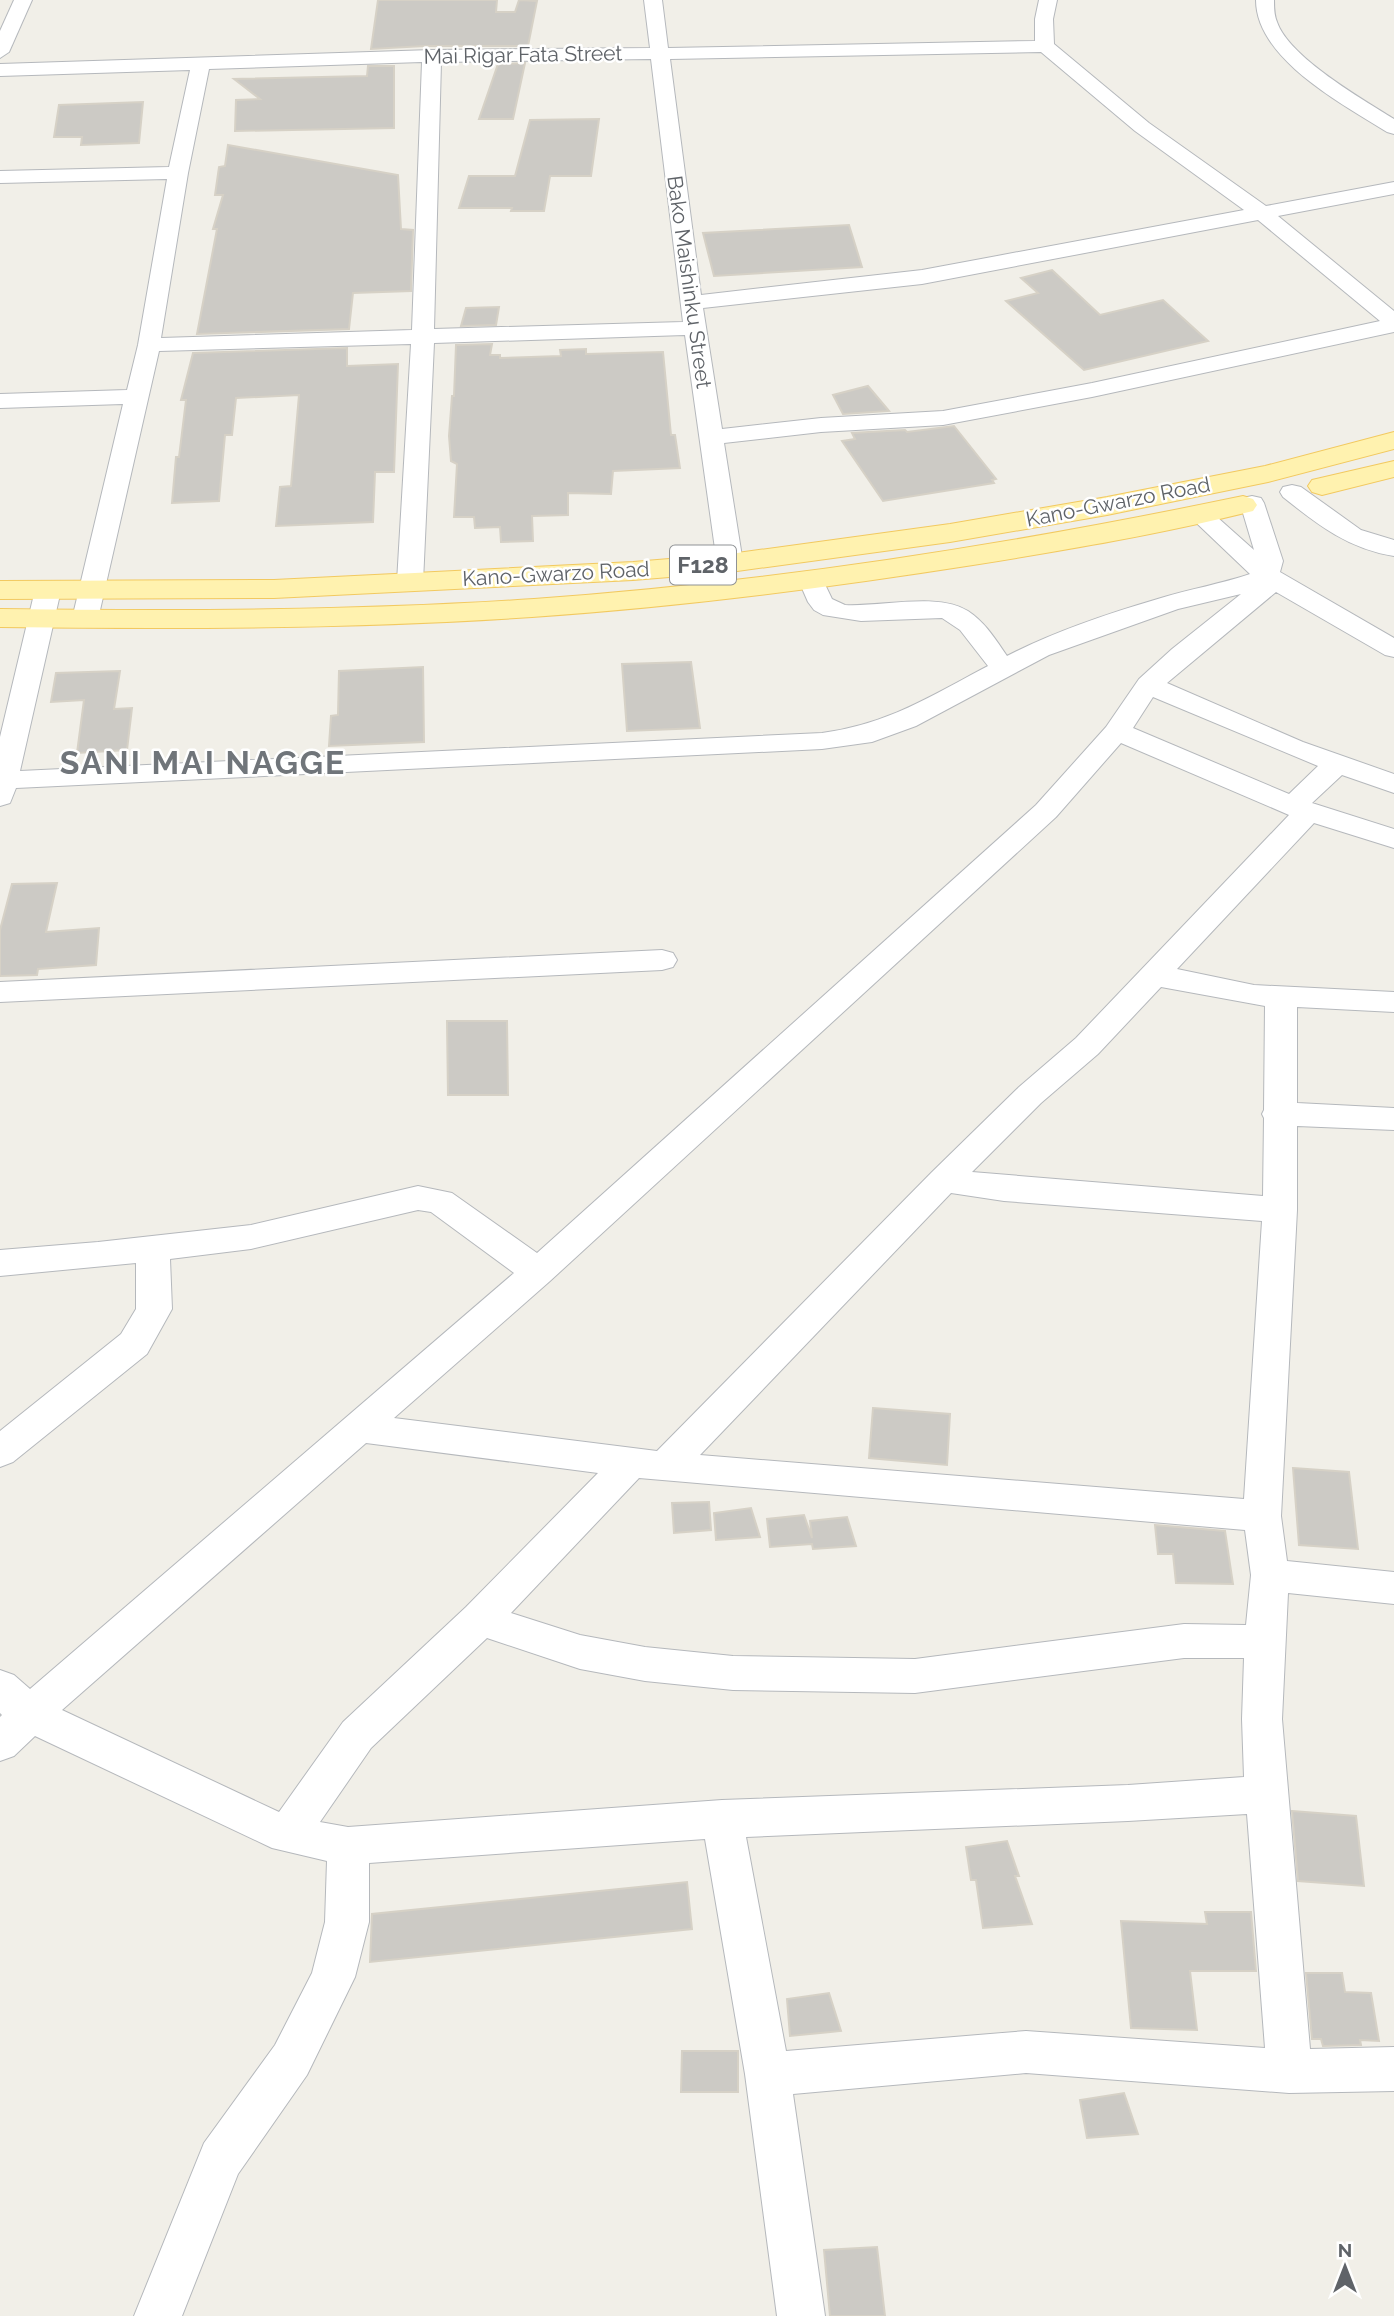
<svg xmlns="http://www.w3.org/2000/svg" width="1394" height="2316" font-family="Raleway,sans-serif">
  <rect width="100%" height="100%" fill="#f1efe8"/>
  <g fill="#cccac5" stroke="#d6d1c6" stroke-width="2">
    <path d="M378 0H497L496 12H515L519 0 537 1 528 46H425L371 49Z"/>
    <path d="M525 63 513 119H479L498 64Z"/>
    <path d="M368 66H394V128L235 131 236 100 260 99 234 79 367 76Z"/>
    <path d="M143 102 139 143 81 145 82 137H54L59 105Z"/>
    <path d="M599 119 591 176H550L544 211H511L512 208H459L469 176H515L530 120Z"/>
    <path d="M228 145 398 175 401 229 413 230 411 291 353 293 349 329 197 334 217 229H213L223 195H215L219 167 225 166Z"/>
    <path d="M849 225 862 267 714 276 703 233Z"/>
    <path d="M1052 270 1100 315 1163 300 1208 341 1084 370 1006 301 1038 293 1021 278Z"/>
    <path d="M499 307 496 325 461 326 466 308Z"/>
    <path d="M492 344 490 355H500V358L561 356 560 350 586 349V354L663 352 671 435H675L680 468 613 471 611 494 568 493V515L532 516 533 541 501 542 500 527 475 528 474 517H454L457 464 451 461 449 436 452 396H454L456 345Z"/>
    <path d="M347 348V366L398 364 394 472H375L373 522 276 526 280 487 291 486 299 395 236 398 232 435H225L219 501 172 503 176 457H179L186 400H181L193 353Z"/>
    <path d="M868 386 889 411 843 414 833 395Z"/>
    <path d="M954 426 996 479 992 480 994 483 883 501 842 441 855 439 852 433 905 430 907 432Z"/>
    <path d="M691 662 700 728 627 731 622 664Z"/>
    <path d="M423 667 424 742 329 746 331 716 338 715 339 671Z"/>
    <path d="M120 671 114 709 132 708 127 750 77 753 84 700 51 702 56 673Z"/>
    <path d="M57 883 46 932 99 928 96 965 38 969 37 975 0 976V930L12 884Z"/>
    <path d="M447 1021H507L508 1095H448Z"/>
    <path d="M873 1408 950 1414 947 1465 869 1458Z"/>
    <path d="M1293 1468 1349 1472 1358 1549 1299 1545Z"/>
    <path d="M709 1502 711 1530 674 1533 672 1503Z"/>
    <path d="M751 1508 760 1537 716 1540 714 1513Z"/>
    <path d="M804 1515 812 1538 810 1521 847 1517 856 1546 813 1549 812 1544 770 1547 767 1519Z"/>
    <path d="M1155 1525 1225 1531 1233 1584 1176 1583 1173 1554H1158Z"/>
    <path d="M1292 1811 1356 1816 1364 1886 1298 1881Z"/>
    <path d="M1007 1841 1019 1876H1015L1032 1924 983 1928 976 1880H971L966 1847Z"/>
    <path d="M687 1882 692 1929 370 1962 372 1914Z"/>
    <path d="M1205 1912H1251L1256 1971H1190L1197 2030 1131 2028 1121 1921 1207 1924Z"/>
    <path d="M1306 1973H1342L1345 1992 1371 1993 1379 2041 1360 2040 1361 2045 1323 2046 1321 2039H1312Z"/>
    <path d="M829 1993 841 2031 790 2036 787 1999Z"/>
    <path d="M682 2051H738V2092H681Z"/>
    <path d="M1124 2093 1138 2134 1087 2138 1080 2100Z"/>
    <path d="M877 2247 885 2316H830L824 2250Z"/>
  </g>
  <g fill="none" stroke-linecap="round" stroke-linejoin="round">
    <g stroke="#b5b8bc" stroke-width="2">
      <g id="street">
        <path d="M14 0H32L9 52 0 58V31Z"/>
        <path d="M644 0H662L668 48 1035 41V19L1039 0H1057L1053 19 1054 44 1149 123 1266 206 1394 182V194L1278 216 1394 311V332L1092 397 943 425 821 432 724 443 743 563 739 568 730 571 721 568 717 563 685 335 434 343 423 582 419 587 410 590 401 587 397 582 411 344 159 351 98 619 94 625 85 627 76 625 72 619 123 404 0 408V394L127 390 138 345 167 179 0 183V171L169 167 190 70 0 76V64L432 50 650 48ZM1041 52 1135 131 1244 210 922 270 701 295 670 59ZM651 59 683 322 434 329 441 62ZM422 62 412 330 161 338 188 173 209 69ZM1258 220 1380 321 1092 383 943 411 821 418 722 429 703 308 922 284Z"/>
        <path d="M1256 0H1274C1274 7 1274 15 1277 22 1289 57 1362 99 1394 119V134L1387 132C1343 104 1256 59 1256 0Z"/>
        <path d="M1292 485 1301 487 1361 530 1394 540V556C1349 549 1318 525 1283 497L1280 492 1283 487Z"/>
        <path d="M1252 496 1261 498 1264 503 1283 561 1280 572 1394 638V657L1385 655 1276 592 1167 683 1303 742 1394 774V793L1342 775 1312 803 1394 829V848L1314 823 1177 969 1254 985 1394 992V1012L1297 1007V1103L1394 1108V1130L1297 1126V1210L1281 1516 1287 1561 1394 1572V1604L1288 1593 1282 1719 1310 2049 1394 2047V2091L1289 2093 1026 2073 793 2094 825 2316H777L745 2074 705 1839 369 1863V1922L355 1977 307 2075 238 2174 182 2316H134L204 2143 275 2045 312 1973 325 1922 327 1861 272 1848 35 1736 14 1756 0 1761V1717L2 1715 0 1713V1670L14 1675 30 1689 514 1273 431 1212 418 1210 251 1249 170 1259 172 1309 147 1354 13 1462 0 1467V1431L121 1334 136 1309V1263L0 1276V1250L98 1242 251 1225 418 1186 452 1193 537 1253 1036 805 1106 727 1139 679 1172 649 1241 594 1178 609 1049 655 916 726 872 742 822 749 16 788 10 803 0 806V737L35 590 39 585 48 582 57 585 61 590 20 771 822 733C888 724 931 696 988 666L960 630 942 618 861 621 823 615 814 610 808 602 798 579 802 574 811 571 820 574 832 599 845 605C881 607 938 592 968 611 985 622 996 640 1007 656 1055 631 1110 613 1161 598 1190 589 1221 584 1250 574L1187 514 1190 509 1199 507 1208 509 1254 550 1240 503 1243 498ZM1153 697 1318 766 1289 794 1133 728ZM1121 743 1289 815 1076 1038 1019 1087 932 1172 657 1451 394 1418 550 1281 1056 817ZM1161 987 1265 1006 1264 1110 1262 1114 1264 1118 1263 1196 972 1172 1041 1103 1098 1054ZM951 1193 1004 1201 1262 1221 1244 1499 700 1455ZM366 1443 598 1473 466 1607 343 1722 279 1812 62 1710ZM639 1478 1245 1530 1251 1575 1246 1625 1184 1624 915 1659 733 1656 645 1647 580 1635 511 1613ZM487 1638 580 1669 645 1681 733 1690 915 1693 1184 1658H1244L1242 1719 1244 1777 1128 1785 722 1800 348 1827 320 1822 371 1748ZM1247 1814 1265 2048 1026 2031 786 2051 746 1837 1128 1821Z"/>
        <path d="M662 950 673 953 677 960 673 967 662 970 0 1002V982Z"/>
      </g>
    </g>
    <g stroke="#f2c960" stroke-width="2">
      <g id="primary">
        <path d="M1394 432V449L1268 482 1107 515 950 542 730 572 633 580 274 598 0 599V581L274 580 633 562 730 554 950 524 1107 497 1265 466Z"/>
        <path d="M1394 461V477L1322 495 1312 492 1308 486 1312 480Z"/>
        <path d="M1243 496 1253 499 1257 505 1253 511C1161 534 1066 550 973 565 827 588 680 607 532 617 355 629 178 629 0 627V609C178 611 356 611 534 599 773 582 1009 545 1243 496Z"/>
      </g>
    </g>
    <use href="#street" fill="#fff" fill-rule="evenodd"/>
    <use href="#primary" fill="#fff2af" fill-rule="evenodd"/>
  </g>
  <g text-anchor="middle" stroke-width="5" stroke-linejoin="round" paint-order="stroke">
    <g font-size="21" fill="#5f6368" stroke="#fff">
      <text transform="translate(523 55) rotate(-1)" y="7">Mai Rigar Fata Street</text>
      <text transform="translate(689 282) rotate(82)" y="7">Bako Maishinku Street</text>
      <text transform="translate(1118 502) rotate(-11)" y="7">Kano-Gwarzo Road</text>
      <text transform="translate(556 574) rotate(-3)" y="7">Kano-Gwarzo Road</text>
    </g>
    <rect fill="#fff" stroke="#8f9295" stroke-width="2" x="670" y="545.5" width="66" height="39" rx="5"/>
    <g font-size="23" font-weight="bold" fill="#5f6368">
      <text x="703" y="573">F128</text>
    </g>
    <g font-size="32" font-weight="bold" letter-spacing="2" fill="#70757a" stroke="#fff">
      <text x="203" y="774">SANI MAI NAGGE</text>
    </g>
  </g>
  <g transform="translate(1345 2267)" stroke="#ffffff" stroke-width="5" paint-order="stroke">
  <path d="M0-5L12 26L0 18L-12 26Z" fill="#5f6368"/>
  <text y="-10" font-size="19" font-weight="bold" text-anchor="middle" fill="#5f6368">N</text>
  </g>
</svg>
